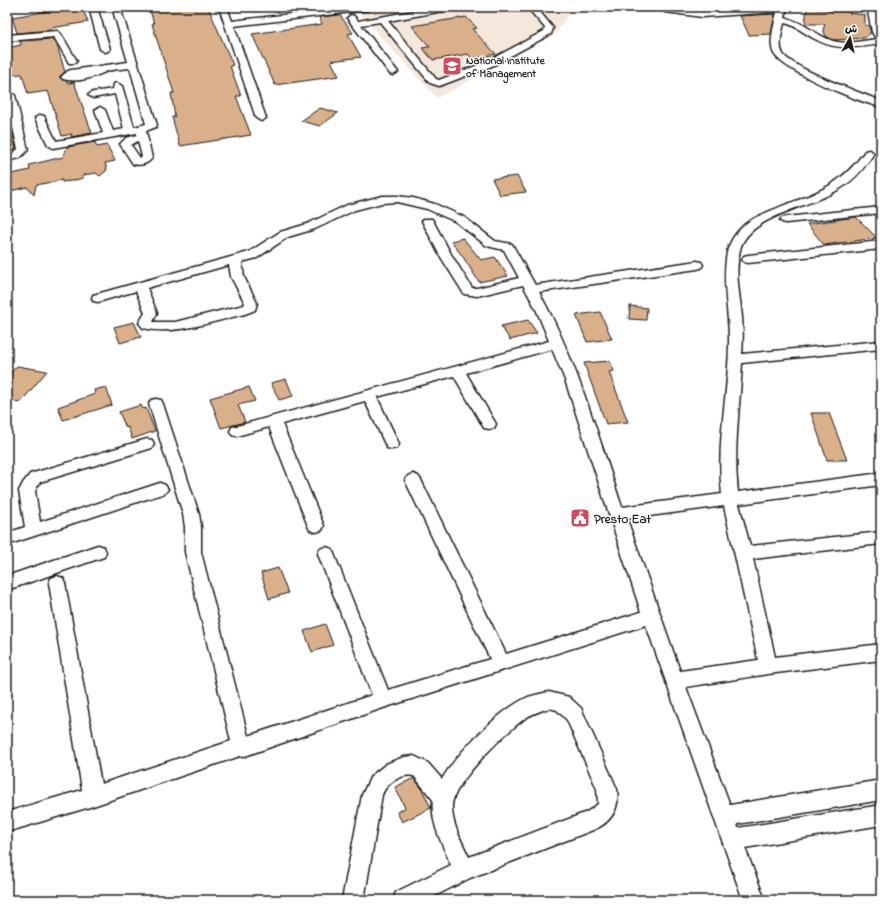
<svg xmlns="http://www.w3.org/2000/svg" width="888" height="907" font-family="'Indie Flower','Playpen Sans Arabic',sans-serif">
  <rect width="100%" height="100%" fill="#fff"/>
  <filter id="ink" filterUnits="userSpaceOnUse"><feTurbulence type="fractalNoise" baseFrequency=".025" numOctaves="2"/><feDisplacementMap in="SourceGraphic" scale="8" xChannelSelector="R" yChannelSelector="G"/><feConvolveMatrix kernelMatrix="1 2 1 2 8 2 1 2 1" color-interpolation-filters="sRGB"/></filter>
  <g filter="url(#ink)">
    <path fill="#f4e7dc" d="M414 7H573L555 35 437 98 359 13Z"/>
    <g fill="#d9b08a" stroke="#1c1c1c">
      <path d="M75 7H82L88 22 51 28 52 30 17 33 12 17Z"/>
      <path d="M149 7H208L233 65 230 66 241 96H236L251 135 180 146 172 117H175L171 93H174L152 24H154Z"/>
      <path d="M807 8 849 12V13L865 15V25L869 26 871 33 864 38 833 40 826 36 823 30 825 24H805Z"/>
      <path d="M775 14 771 34 749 35 740 16Z"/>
      <path d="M340 15 353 33 348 34 361 57 331 61 339 76 275 85 252 34 322 24 319 17Z"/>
      <path d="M466 17 477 28 472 29 496 54 472 59 468 54 433 60 422 48 430 47 412 26Z"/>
      <path d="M53 39 57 45 65 72 60 76V78L69 83 74 82 92 133 71 137 72 134 62 136 48 91 28 94 22 74 7 75V48L21 45 20 41Z"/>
      <path d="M320 108 338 113 320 126 301 121Z"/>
      <path d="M7 116H8L16 148 7 151Z"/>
      <path d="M95 142 97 147 107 145 115 161 105 163 107 170 100 176 96 173 83 175V178L71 181 62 182V180L36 185 34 195 27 187 7 192V175L30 170 29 165 63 157 67 147Z"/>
      <path d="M517 176 526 192 500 195 492 179Z"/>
      <path d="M856 217 877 238 824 245 807 224Z"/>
      <path d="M463 238 481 260 495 257 508 276 479 282 463 257 451 241Z"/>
      <path d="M630 306 647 308 646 320 629 319Z"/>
      <path d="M600 312 612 339 587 342 576 315Z"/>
      <path d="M528 320 537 333 510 340 501 326Z"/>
      <path d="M134 322 141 337 120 343 114 327Z"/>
      <path d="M610 361 614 371 609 372 628 422 606 424 584 363Z"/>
      <path d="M17 366 47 371 20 403 15 402 7 392V377Z"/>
      <path d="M286 379 293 396 279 400 271 383Z"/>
      <path d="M106 387 112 405 63 420 58 407 95 394 94 390Z"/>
      <path d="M249 387 255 401 238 405 245 422 221 428 210 398Z"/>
      <path d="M141 405 143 409 146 408 155 431 132 439 128 427 126 428 119 412Z"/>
      <path d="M811 413H829L847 460H827Z"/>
      <path d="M278 568 288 593 269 599 261 573Z"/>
      <path d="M325 624 333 645 312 652 304 631Z"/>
      <path d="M414 778 422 789 431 808 402 822 397 812 405 808 395 787Z"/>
    </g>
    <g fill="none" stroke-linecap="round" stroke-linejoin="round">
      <g stroke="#1c1c1c" stroke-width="3">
        <g id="minor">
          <path d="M39 7H55L54 9 40 10Z"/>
          <path d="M89 7H97L110 49 108 51 105 52 100 49Z"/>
          <path d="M112 7H120L157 125 156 127 146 131 152 158C148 164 141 166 133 164L120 144 126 138 137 135V133L53 148 48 145 35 118 40 115 44 116 56 141 103 133 95 110 100 107 105 110 113 131 124 129 115 94 93 98 88 95 93 92 113 89 114 84 117 83 122 86 134 127 146 124 130 68C122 69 112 69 105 72 91 78 79 83 63 79L61 77 68 71 71 70 128 62ZM138 141 142 157 140 158 131 145Z"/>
          <path d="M219 7H227L232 21 348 7H373L369 10 234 26 266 118 261 121 256 118Z"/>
          <path d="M435 7H453L449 10 388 21 436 79 439 80 486 62 544 31 545 28 527 7H536L553 28 551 34 492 66 442 85 439 86 430 83 380 22 361 25 398 72 393 75 390 74 347 18 351 15 354 16 358 21Z"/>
          <path d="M663 7 702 11 787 7 785 18C803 21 815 35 833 41 847 45 862 41 876 39L872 32 867 7H875L881 33V44C859 47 837 51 817 40 806 35 796 25 784 23 782 32 778 46 783 54 793 69 862 93 881 101V107C859 102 785 72 774 54 768 43 775 23 777 12L702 17 665 12 661 9Z"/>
          <path d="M57 31 61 34 77 61 75 63H69L54 37 7 41V35Z"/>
          <path d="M10 92 15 95 28 150 20 158 7 161V155L12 154 18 149 7 103V93Z"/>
          <path d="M869 150 874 153C864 169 853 182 836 191 809 207 747 217 740 250 734 272 740 295 742 317 743 329 743 342 742 354L881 341V349L742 363C740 406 733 449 738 492L881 473V485L739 504 750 546 881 532V544L753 559 775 657 881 644V660L768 674 686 687 730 805 881 780V800L737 824 738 828 881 805V825L745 848 765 900H743L646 625 383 708 242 757 240 756 93 806 7 832V812L82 790 49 583 51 578 57 576 63 578 65 583 101 784 231 741 185 552V527L183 514 149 404 151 400 156 399 161 400 163 404 199 514 201 527V552L248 736 372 695 318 554 320 549 326 547 332 549 334 554 388 690 490 659 405 480 408 476 413 474 418 476 421 480 506 654 641 612 565 380 552 349 466 373 496 424 494 428 489 429 484 428 454 376 377 397 399 444 397 448 392 449 387 448 385 444 365 401 282 424 324 526 322 530 316 532 310 530 308 526 269 427 237 436 232 435 230 431 232 427 237 426 549 341 536 309 523 285 477 296 464 294 439 254 422 221 424 219H432L451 254 472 288H477L519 278 504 250 487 246 456 222 427 209 397 202 382 203 355 210 315 229 288 237 257 258 242 262 244 277 257 303 255 310 245 314C214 321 175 336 143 328L139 323 145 313 136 291 98 302 93 301 92 298 93 295 249 252 280 232 307 224 347 205 382 196H397L413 198 435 204 464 217 495 241 512 244 535 285 697 261 701 262 703 265 701 268 697 269 539 292C576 359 598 435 622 507L722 494C716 445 728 395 729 346 730 317 722 287 726 259 727 246 734 234 744 225 755 216 769 212 782 206 818 193 842 184 865 151ZM229 265 231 277 245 303 244 305 175 322H153L157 313 147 288ZM724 506 758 660 680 671 627 519Z"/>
          <path d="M881 207V213L786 223 782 222 780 220 782 218 786 217Z"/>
          <path d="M881 241V249L748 263 744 262 742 259 744 256 748 255Z"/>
          <path d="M147 439 152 440 154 444 152 448 40 482 35 491 40 522 160 483 165 485 168 489 165 493 7 545V533L25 527 19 491 23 483 30 474Z"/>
          <path d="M98 545 104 547 106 552 104 557 7 590V576Z"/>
          <path d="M549 692 569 697 581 708 617 789C620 809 611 823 593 830L470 878 427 900H393L396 892 451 865C443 845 430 823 433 800L414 776C402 773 386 783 382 795L364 900H342L362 795 371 776 386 764 404 757 414 756 428 763 442 779C459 751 498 711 528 697 535 695 542 693 549 692ZM549 708 557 710 567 720 597 789 598 804 587 812 469 857C462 842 451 823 452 805 454 782 504 734 524 719 531 714 540 711 549 708Z"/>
        </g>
      </g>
      <use href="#minor" fill="#fff" fill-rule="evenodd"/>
    </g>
  </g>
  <defs>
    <g id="university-square" transform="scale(1)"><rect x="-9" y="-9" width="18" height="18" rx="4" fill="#d1495b" stroke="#fff"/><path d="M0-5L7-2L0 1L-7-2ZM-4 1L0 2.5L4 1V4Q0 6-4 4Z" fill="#fff"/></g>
    <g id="civic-square" transform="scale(1)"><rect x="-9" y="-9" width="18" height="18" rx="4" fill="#d1495b" stroke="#fff"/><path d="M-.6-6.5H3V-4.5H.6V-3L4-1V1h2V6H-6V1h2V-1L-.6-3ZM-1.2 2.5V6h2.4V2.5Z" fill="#fff"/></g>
  </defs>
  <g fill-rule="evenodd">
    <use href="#university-square" x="452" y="66"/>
    <use href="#civic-square" x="580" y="518"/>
  </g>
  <g text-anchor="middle" stroke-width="3" stroke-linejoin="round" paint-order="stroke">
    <g font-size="11" font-weight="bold" fill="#1c1c1c" stroke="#fff" text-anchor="start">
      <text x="466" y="64">National Institute<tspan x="466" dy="13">of Management</tspan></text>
    </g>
    <g font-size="13" font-weight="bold" fill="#1c1c1c" stroke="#fff" text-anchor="start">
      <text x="594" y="523">Presto Eat</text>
    </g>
  </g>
  <rect width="888" height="907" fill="none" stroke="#fff" stroke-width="24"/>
  <rect x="12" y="12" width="864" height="883" fill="none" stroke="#1c1c1c" stroke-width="1.5" filter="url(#ink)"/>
  <g transform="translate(850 38) rotate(8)" stroke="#ffffff" stroke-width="3" paint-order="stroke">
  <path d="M0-3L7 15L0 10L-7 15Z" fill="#1c1c1c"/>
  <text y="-6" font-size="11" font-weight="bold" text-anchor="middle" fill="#1c1c1c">ش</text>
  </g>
</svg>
